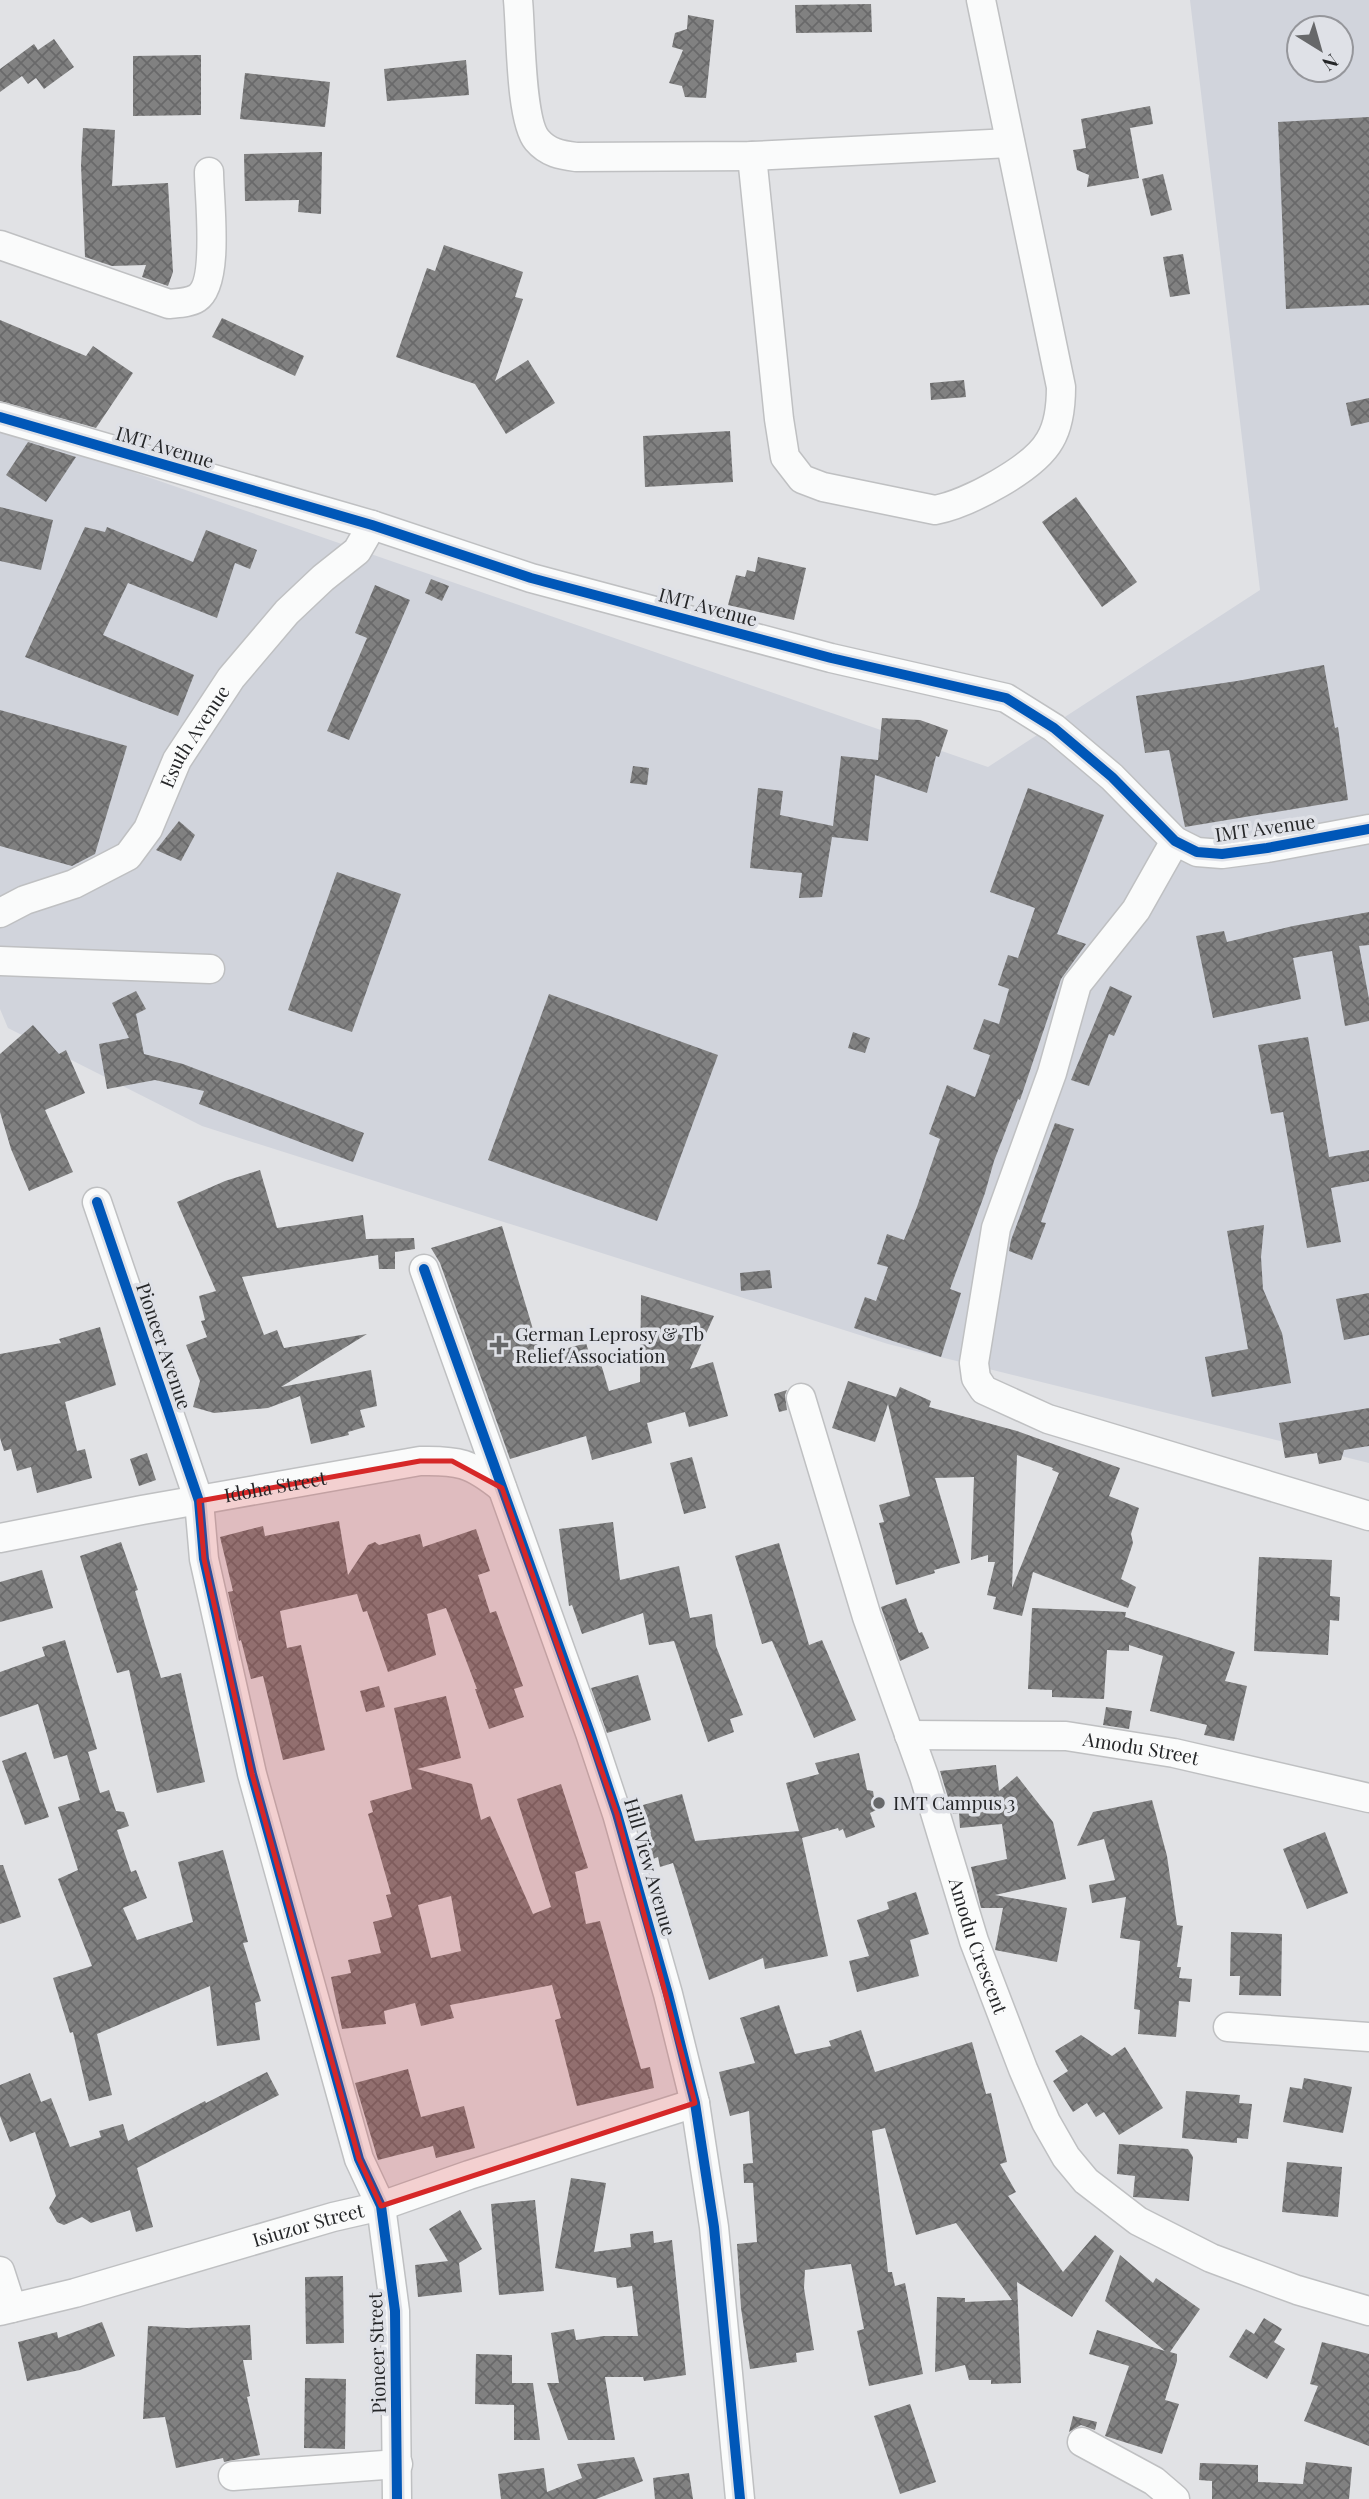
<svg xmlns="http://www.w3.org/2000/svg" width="1369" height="2499" font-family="'Playfair Display',serif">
  <defs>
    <pattern id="building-cross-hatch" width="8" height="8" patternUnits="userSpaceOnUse" patternTransform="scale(1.75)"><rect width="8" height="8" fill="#818181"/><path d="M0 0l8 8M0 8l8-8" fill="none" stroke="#69696a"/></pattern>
  </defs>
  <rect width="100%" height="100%" fill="#e1e2e5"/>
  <path fill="#d1d4dc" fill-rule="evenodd" d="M1190 0H1369V1463L888 1344 202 1126 8 1028 0 1009V426L988 767 1260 590ZM1299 28H1341V70H1299Z"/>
  <g fill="url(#building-cross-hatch)" fill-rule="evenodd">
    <path d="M871 4 872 32 796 33 795 5Z"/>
    <path d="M688 15 714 20 706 98 685 97 682 86 669 83 683 50 672 47 675 33 687 29Z"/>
    <path d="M54 39 74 67 44 89 36 78 28 84 22 76 0 92V69L34 44 38 50Z"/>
    <path d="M201 55V115L133 116V56Z"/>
    <path d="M466 60 469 95 387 101 384 69Z"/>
    <path d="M245 73 330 82 325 127 240 119Z"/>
    <path d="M1150 106 1153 124 1130 128 1139 178 1087 187 1089 175 1077 170 1073 150 1086 148 1081 119Z"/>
    <path d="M1369 117V305L1286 309 1278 122Z"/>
    <path d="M83 128 115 130 112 186 168 183 173 272 168 286 142 277 146 265 112 266 85 257 81 165Z"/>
    <path d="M322 152 321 214 298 212 299 200 245 201 244 154Z"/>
    <path d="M1163 174 1172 210 1151 216 1142 179Z"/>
    <path d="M444 245 523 272 515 297 523 299 495 381 528 360 555 403 506 434 475 384 396 357 427 268 435 271Z"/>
    <path d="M1183 254 1190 294 1170 297 1163 257Z"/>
    <path d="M222 318 304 356 295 376 212 337Z"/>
    <path d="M0 320 86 356 93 346 133 373 96 428 0 401Z"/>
    <path d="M964 380 966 397 931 400 930 383Z"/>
    <path d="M1369 398V422L1351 426 1346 403Z"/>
    <path d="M730 431 733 482 645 487 643 436Z"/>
    <path d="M28 442 76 457 46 502 6 475Z"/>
    <path d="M1076 497 1137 582 1102 607 1042 522Z"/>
    <path d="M0 507 53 520 41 570 0 561Z"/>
    <path d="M85 527 105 532 107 527 193 562 206 530 257 550 250 569 235 563 217 618 128 583 103 635 194 675 178 716 25 657Z"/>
    <path d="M758 557 806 568 794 620 728 605 736 575 745 577 747 570 755 572Z"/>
    <path d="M431 579 449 586 442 601 425 593Z"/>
    <path d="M375 585 410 600 349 740 327 731 367 638 355 633Z"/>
    <path d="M1324 665 1335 728 1338 727 1348 800 1185 827 1169 750 1145 753 1136 696 1237 681Z"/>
    <path d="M0 710 127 746 95 854 72 866 0 846Z"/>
    <path d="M882 718 920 720 948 730 939 757 936 756 927 793 875 775 868 841 832 837 822 897 799 898 802 873 750 868 758 788 783 791 780 815 833 826 841 756 878 760Z"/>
    <path d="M633 766 649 768 647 785 630 783Z"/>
    <path d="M1028 788 1104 815 1057 934 1086 944 1061 979 1020 1100 1018 1099 994 1161 985 1193 950 1289 961 1293 941 1357 854 1328 865 1297 876 1301 888 1267 877 1264 887 1234 904 1240 917 1207 940 1139 929 1134 947 1085 975 1097 990 1055 973 1049 984 1019 999 1024 1009 989 998 985 1008 955 1018 958 1035 908 990 892Z"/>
    <path d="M179 821 195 835 181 861 156 850Z"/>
    <path d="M337 872 401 894 352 1032 288 1010Z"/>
    <path d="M1369 912V945L1359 946 1369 999V1021L1345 1026 1332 951 1293 958 1301 999 1213 1018 1196 936 1224 931 1227 942 1293 926Z"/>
    <path d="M1110 986 1132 996 1114 1036 1109 1034 1089 1086 1071 1080Z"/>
    <path d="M136 991 146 1009 136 1014 144 1054 183 1064 364 1133 353 1162 199 1104 204 1091 155 1080 107 1089 99 1044 129 1038 112 1003Z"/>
    <path d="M549 994 718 1055 657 1221 488 1160Z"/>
    <path d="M33 1025 59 1054 66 1050 85 1093 45 1110 73 1172 29 1191 11 1149 0 1112V1054Z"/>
    <path d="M853 1032 870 1038 865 1053 848 1048Z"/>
    <path d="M1308 1037 1329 1157 1369 1150V1181L1331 1188 1341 1242 1307 1248 1283 1112 1271 1114 1258 1045Z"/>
    <path d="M1055 1123 1074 1129 1041 1222 1046 1223 1032 1260 1009 1251 1011 1240Z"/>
    <path d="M260 1170 277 1228 363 1215 366 1239 414 1238 415 1249 395 1252V1269H379L378 1255 242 1277 264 1335 277 1330 284 1348 367 1334 281 1387 371 1370 377 1406 360 1410 365 1427 348 1432 349 1435 311 1444 300 1396 268 1408 214 1413 193 1407 200 1381 186 1345 207 1337 201 1321 205 1320 199 1296 216 1291 177 1202 225 1181Z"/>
    <path d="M1264 1225 1261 1257 1263 1289 1282 1333 1291 1383 1212 1397 1205 1357 1248 1349 1227 1231Z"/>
    <path d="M502 1226 541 1356 586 1343 592 1362 601 1364 609 1391 640 1382 641 1295 714 1316 690 1369 713 1362 728 1416 689 1427 685 1412 647 1423 652 1443 592 1460 586 1436 510 1459 440 1263 431 1248Z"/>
    <path d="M770 1270 772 1288 741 1291 740 1273Z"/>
    <path d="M1369 1293V1335L1344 1340 1336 1299Z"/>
    <path d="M100 1327 116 1385 65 1402 77 1451 85 1449 92 1478 37 1493 31 1467 17 1471 11 1449 4 1451 0 1438V1354L61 1343 59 1339Z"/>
    <path d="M848 1381 896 1397 900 1387 931 1401 929 1407 1017 1431 1120 1468 1109 1496 1139 1508 1131 1534 1133 1543 1121 1579 1136 1587 1128 1608 1033 1572 1022 1616 993 1609 996 1597 987 1595 995 1562H988V1555L971 1560 974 1477 935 1478 960 1563 934 1570 935 1573 896 1585 879 1523 884 1522 879 1505 910 1496 888 1404 875 1442 832 1428ZM1017 1455 1053 1468 1052 1470 1059 1473 1012 1588Z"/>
    <path d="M787 1390 785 1395 787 1410 779 1412 774 1394Z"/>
    <path d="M1369 1408V1446L1344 1450 1341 1460 1319 1464 1317 1453 1285 1458 1279 1423Z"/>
    <path d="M147 1453 156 1480 139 1486 130 1459Z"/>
    <path d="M692 1457 706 1508 684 1514 670 1463Z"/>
    <path d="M339 1521 348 1575 368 1545 375 1542 379 1545 420 1534 423 1547 476 1529 490 1571 478 1575 490 1613 496 1611 523 1686 514 1689 524 1717 489 1729 475 1689H477L446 1608 427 1614 436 1655 388 1672 367 1611 363 1612 357 1594 280 1611 287 1648 301 1645 325 1750 283 1760 263 1676 251 1679 241 1640 239 1641 228 1592 233 1591 220 1537 263 1526 265 1536Z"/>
    <path d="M613 1522 620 1580 679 1566 690 1618 712 1614 716 1646 743 1715 730 1719 734 1732 708 1742 674 1641 649 1645 643 1613 582 1634 572 1605 569 1606 559 1529Z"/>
    <path d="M121 1542 138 1590 135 1591 161 1678 181 1673 205 1782 157 1793 129 1670 117 1673 80 1556Z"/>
    <path d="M779 1543 809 1645 822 1640 856 1720 814 1738 772 1641 762 1644 735 1556Z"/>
    <path d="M1259 1557 1332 1560 1330 1596 1340 1597 1339 1621 1330 1620 1328 1655 1254 1651Z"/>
    <path d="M42 1570 53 1608 0 1622V1582Z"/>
    <path d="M906 1598 919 1633 922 1632 929 1648 900 1661 881 1607Z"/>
    <path d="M1032 1608 1126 1612 1125 1617 1235 1652 1225 1681 1247 1686 1234 1741 1204 1735 1207 1725 1150 1711 1163 1656 1129 1645V1651L1107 1650 1104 1699 1052 1697V1690L1028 1689Z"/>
    <path d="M65 1640 97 1749 88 1752 100 1793 109 1790 116 1811 124 1812 129 1826 117 1830 131 1872 136 1870 147 1898 123 1908 137 1940 193 1922 178 1862 223 1850 248 1942 243 1943 261 2001 255 2003 260 2040 217 2046 210 1986 97 2034 112 2095 89 2101 73 2032 70 2033 53 1978 92 1966 58 1879 78 1870 58 1807 80 1800 67 1755 54 1759 38 1704 0 1717V1672L45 1656 42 1647Z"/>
    <path d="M638 1675 651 1720 607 1733 591 1688Z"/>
    <path d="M379 1686 385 1707 366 1712 360 1691Z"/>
    <path d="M446 1696 461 1758 417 1769 472 1784 481 1820 490 1816 533 1914 551 1907 517 1799 561 1784 588 1868 575 1872 586 1924 600 1921 641 2069 650 2067 654 2088 577 2106 555 2020 561 2018 552 1985 450 2005 454 2018 421 2026 415 2003 384 2011 386 2024 342 2029 331 1977 351 1973 348 1960 381 1953 373 1922 392 1917 386 1895 391 1894 368 1814 373 1812 370 1801 412 1789 394 1708ZM451 1896 461 1951 431 1958 418 1905Z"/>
    <path d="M1106 1707 1132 1711 1129 1729 1103 1725Z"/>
    <path d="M26 1752 49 1817 25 1825 2 1761Z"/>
    <path d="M859 1753 867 1790 873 1791 876 1810 870 1813 875 1827 846 1838 843 1829 839 1831 838 1828 802 1838 828 1956 765 1969 763 1958 709 1980 673 1863 660 1867 658 1857 648 1861 640 1836 651 1832 643 1805 682 1794 695 1841 799 1831 786 1783 819 1774 815 1763Z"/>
    <path d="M996 1765 999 1791 1017 1776 1053 1822 1066 1879 995 1895 1067 1908 1057 1962 995 1950 1003 1908H981L971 1867 1007 1859 1002 1824 960 1828 959 1813 953 1814 940 1771Z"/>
    <path d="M1152 1800 1167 1856 1177 1925 1183 1926 1177 1967H1181L1179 1978 1192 1979 1190 2002 1179 2001 1176 2037 1138 2034 1140 2010 1134 2009 1140 1941 1120 1938 1126 1897 1092 1903 1089 1885 1115 1880 1104 1839 1077 1846 1093 1812Z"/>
    <path d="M1325 1832 1348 1893 1307 1909 1283 1849Z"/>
    <path d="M0 1865H3L21 1917 0 1924Z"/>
    <path d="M916 1892 929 1934 910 1940 919 1976 857 1992 849 1961 869 1956 857 1920 889 1909 887 1902Z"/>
    <path d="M1231 1932 1282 1934 1281 1996 1239 1995 1240 1976H1230Z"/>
    <path d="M779 2005 795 2054 831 2046 829 2041 861 2030 875 2072 972 2042 986 2094 991 2093 1007 2162 1000 2164 1016 2192 1008 2196 1063 2272 1095 2235 1114 2251 1072 2317 1017 2282 1021 2383 991 2384V2380H969L965 2365 935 2372 937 2297 965 2298V2302L1012 2300 956 2223 916 2235 885 2128 872 2131 888 2272H892L895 2286 905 2283 923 2374 869 2386 857 2331 864 2329 851 2264 805 2270 804 2288 814 2350 796 2353 797 2362 750 2369 741 2308 737 2244 757 2242 753 2183H744L743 2164 753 2163 749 2111 730 2116 719 2072 755 2063 740 2018Z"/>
    <path d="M1081 2035 1112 2056 1125 2047 1163 2108 1119 2135 1104 2112 1096 2117 1087 2103 1073 2112 1053 2081 1068 2071 1055 2051Z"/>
    <path d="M408 2069 421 2117 464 2106 475 2148 436 2158 433 2146 378 2160 355 2083Z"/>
    <path d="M267 2072 279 2095 137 2168 153 2227 136 2232 130 2210 91 2223 82 2217 64 2225 57 2222 49 2208 56 2196 35 2132 10 2142 0 2116V2085L30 2073 41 2102 51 2098 70 2147 101 2137 99 2131 123 2124 128 2141 205 2101 206 2103Z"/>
    <path d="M1304 2078 1352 2087 1343 2133 1283 2122 1290 2087 1302 2089Z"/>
    <path d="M1186 2091 1240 2095 1239 2103 1252 2104 1248 2139 1237 2138V2143L1182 2138Z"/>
    <path d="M1119 2144 1188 2149 1193 2157 1189 2201 1133 2197 1135 2176 1117 2174Z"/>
    <path d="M1287 2162 1342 2167 1338 2217 1282 2212Z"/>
    <path d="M571 2178 606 2183 594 2252 631 2247 630 2234 653 2231 654 2243 672 2240 686 2375 644 2381 643 2377H605L615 2440H568L547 2383H559L551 2333 574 2329 576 2340 604 2336H638L632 2286 617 2288 616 2278 555 2268Z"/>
    <path d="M535 2200 544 2291 499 2295 491 2204Z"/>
    <path d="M460 2210 482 2249 459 2263 462 2292 418 2297 415 2265 448 2261 429 2229Z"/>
    <path d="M1120 2255 1153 2283 1156 2278 1200 2309 1170 2352 1177 2354V2361L1165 2400 1179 2404 1162 2454 1105 2436 1129 2366 1089 2354 1097 2330 1165 2351 1105 2301Z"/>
    <path d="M343 2276 344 2343 306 2344 305 2277Z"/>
    <path d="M1264 2318 1282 2329 1274 2342 1285 2349 1267 2379 1229 2357 1246 2329 1254 2334Z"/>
    <path d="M102 2322 115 2356 80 2370 27 2381 18 2342 57 2332 58 2338Z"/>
    <path d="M250 2325 252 2360H243L250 2396 247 2397 260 2455 224 2462 223 2458 176 2468 165 2417 143 2419 148 2326 187 2328Z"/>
    <path d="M1322 2342 1369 2354V2446L1304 2421 1318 2386 1310 2384Z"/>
    <path d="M476 2354 512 2355V2383H533L540 2440H514V2405L475 2404Z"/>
    <path d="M305 2378 346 2379 345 2449 304 2448Z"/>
    <path d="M910 2404 936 2482 900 2494 874 2416Z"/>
    <path d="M1073 2416 1097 2422 1095 2430 1081 2425 1069 2432Z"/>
    <path d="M634 2457 643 2481 596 2499H501L498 2474 544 2468 547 2492 582 2478 577 2464Z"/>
    <path d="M1306 2462 1352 2467 1349 2499H1212V2481L1199 2480 1200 2463 1258 2465V2482L1303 2484Z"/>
    <path d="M689 2473 693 2499H655L653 2478Z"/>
  </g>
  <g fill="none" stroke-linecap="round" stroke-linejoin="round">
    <g stroke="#bfc0c2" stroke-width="31">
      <g id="minor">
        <path d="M518 0C521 30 520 120 537 140 548 153 561 155 576 157L752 156 1010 143"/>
        <path d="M752 156 779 419 785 457 802 479 823 487 935 510C967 504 1034 469 1050 440 1059 425 1061 405 1061 387L981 0"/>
        <path d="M0 245 169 304C178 303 189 303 197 298 220 283 209 198 209 172"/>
        <path d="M0 417 372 525 531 578 831 658 1006 698 1054 728 1112 777 1175 841 1197 852 1222 854 1267 848 1369 829"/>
        <path d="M1175 841 1136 910 1077 984 1052 1073 996 1228 974 1363 976 1378 984 1390 1048 1419 1369 1516"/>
        <path id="s1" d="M0 913 25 900 74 884 128 856 148 829 177 760 231 678 287 612 323 578 357 551 372 525"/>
        <path d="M0 961 210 969"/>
        <path d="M97 1202 199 1501 204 1559 252 1774 359 2159 381 2206 395 2311 397 2499"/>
        <path d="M424 1269 590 1733 617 1814 668 1994 695 2103 714 2227 740 2499"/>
        <path id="s2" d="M801 1398 867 1617 924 1776 974 1941 1023 2069 1046 2122 1066 2157 1086 2181 1138 2221 1211 2258 1297 2290 1369 2311"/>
        <path id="s3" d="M0 1538 142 1510 420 1461C458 1460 471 1463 502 1488"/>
        <path id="s4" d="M909 1735 1066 1736 1174 1753 1369 1798"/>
        <path d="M1228 2027 1369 2037"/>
        <path d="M0 2271 12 2308"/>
        <path id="s5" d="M0 2311 75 2293 333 2217 381 2206 469 2175 695 2103"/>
        <path d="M1082 2442 1154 2481 1175 2499"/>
        <path d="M233 2476 398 2464"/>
      </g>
    </g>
    <use href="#minor" stroke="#fafbfb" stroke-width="28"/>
    <g stroke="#dfe1e7" stroke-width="15">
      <g id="cycleway">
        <path d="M0 417 372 525 531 578 831 658 1006 698 1054 728 1112 777 1175 841 1197 852 1222 854 1267 848 1369 829"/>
        <path d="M97 1202 199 1501 204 1559 252 1774 359 2159 381 2206 395 2311 397 2499"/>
        <path d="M424 1269 590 1733 617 1814 668 1994 695 2103 714 2227 740 2499"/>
      </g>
    </g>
    <use href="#cycleway" stroke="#0057b8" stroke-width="10"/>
  </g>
  <path fill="#d62828" fill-opacity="0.2" stroke="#d62828" stroke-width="5" stroke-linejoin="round" d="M420 1461H452L502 1488 617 1814 695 2103 381 2206 359 2159 252 1774 204 1559 199 1501Z"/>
  <g fill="#67686a" stroke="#dfe1e7" stroke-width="2.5">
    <path d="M495.5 1334.5h7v7h7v7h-7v7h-7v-7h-7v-7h7z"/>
    <circle cx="879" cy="1803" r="7"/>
  </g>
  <g text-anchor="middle" stroke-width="7" stroke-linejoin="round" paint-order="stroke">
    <g font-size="19" fill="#252628" stroke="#dfe1e7">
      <text transform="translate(165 447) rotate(17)" y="7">IMT Avenue</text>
      <text transform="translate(708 607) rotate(15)" y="7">IMT Avenue</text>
      <text dy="7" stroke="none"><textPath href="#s1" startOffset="278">Esuth Avenue</textPath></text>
      <text transform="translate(1265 828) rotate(-8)" y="7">IMT Avenue</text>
      <text transform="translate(164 1346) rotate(71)" y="7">Pioneer Avenue</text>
      <text dy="7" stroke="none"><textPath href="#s3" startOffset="280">Idoha Street</textPath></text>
      <text dy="7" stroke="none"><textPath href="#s4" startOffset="233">Amodu Street</textPath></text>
      <text transform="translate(650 1867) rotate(74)" y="7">Hill View Avenue</text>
      <text dy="7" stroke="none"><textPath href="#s2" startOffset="576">Amodu Crescent</textPath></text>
      <text dy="7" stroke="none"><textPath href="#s5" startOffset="320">Isiuzor Street</textPath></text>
      <text transform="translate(377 2353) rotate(-92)" y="7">Pioneer Street</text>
    </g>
    <g font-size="19" fill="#252628" stroke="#dfe1e7" text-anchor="start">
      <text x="515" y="1341">German Leprosy &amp; Tb<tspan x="515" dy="22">Relief Association</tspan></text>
      <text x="893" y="1810">IMT Campus 3</text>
    </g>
  </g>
  <g transform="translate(1320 49) rotate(143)"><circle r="33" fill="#dfe1e7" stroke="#95969b" stroke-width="2"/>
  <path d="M0-5L12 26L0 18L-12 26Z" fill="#67686a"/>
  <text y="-10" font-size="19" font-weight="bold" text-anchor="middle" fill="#252628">N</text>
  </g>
</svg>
